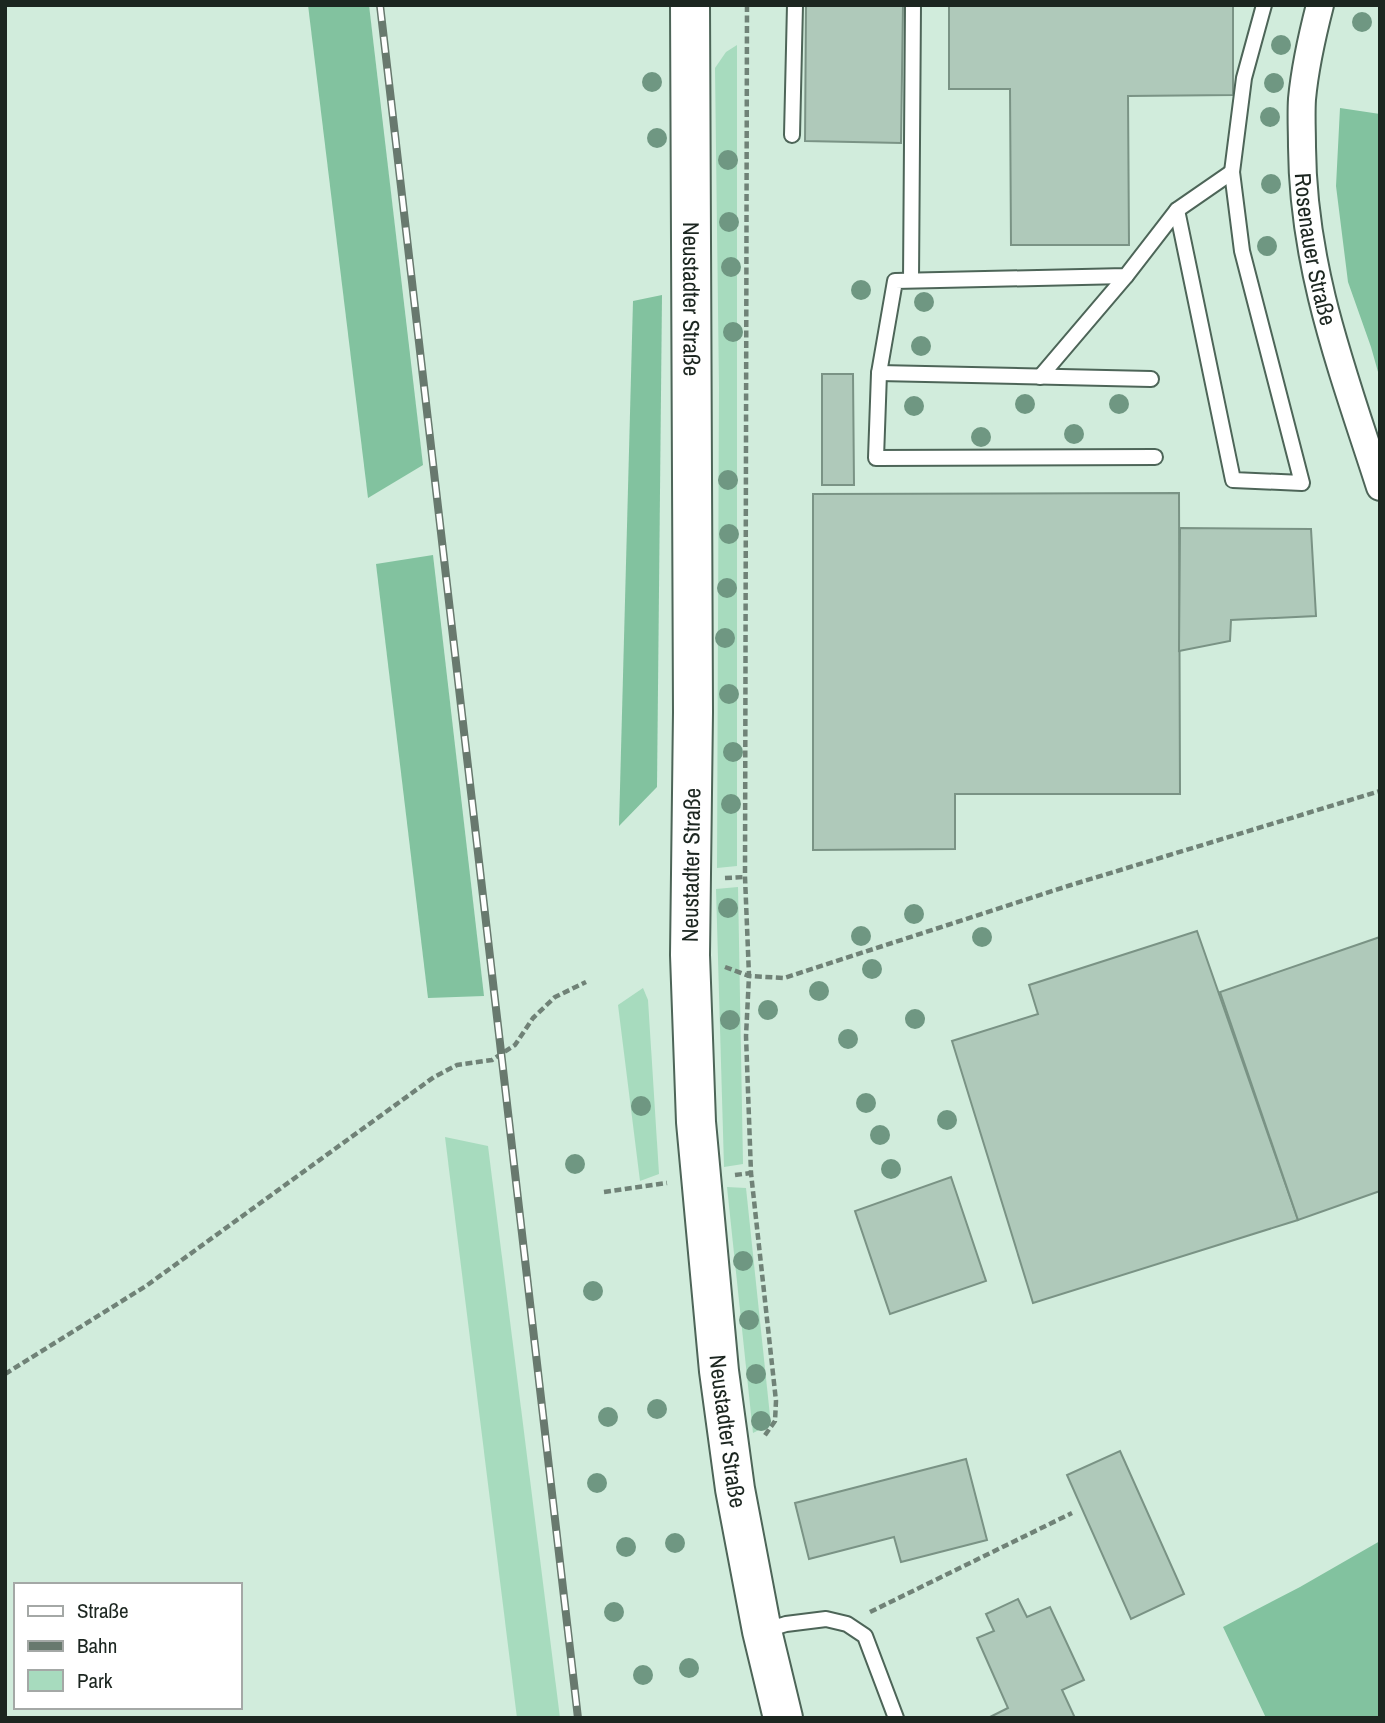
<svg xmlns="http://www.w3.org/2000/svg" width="1385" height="1723" font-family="'Archivo Narrow',sans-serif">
  <rect width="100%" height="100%" fill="#d1ecdc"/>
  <g fill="#a7dbbe">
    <path d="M737 45V866L717 868 719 387 715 68 726 52Z"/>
    <path d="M738 887 743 1164 724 1167 716 889Z"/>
    <path d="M643 988 648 1000 659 1174 640 1181 618 1005Z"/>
    <path d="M445 1137 488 1146 560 1718H517Z"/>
    <path d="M727 1187 746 1188 770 1416 767 1426 753 1433Z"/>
  </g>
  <g fill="#82c29f">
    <path d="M308 5H369L423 465 368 498Z"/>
    <path d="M1340 108 1380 114V379L1371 347 1348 282 1336 186Z"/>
    <path d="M662 295 657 787 619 826 633 301Z"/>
    <path d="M433 555 484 996 428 998 376 564Z"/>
    <path d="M1380 1541V1718H1266L1223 1627 1300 1587Z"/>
  </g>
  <g fill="#afc9ba" stroke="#7a9385" stroke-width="2">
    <path d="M806 5H903L901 143 805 141Z"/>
    <path d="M949 5H1233V95L1128 96 1129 245H1011L1010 89H949Z"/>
    <path d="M822 374H853L854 485H822Z"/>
    <path d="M1179 493 1180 794H955V849L813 850V494Z"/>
    <path d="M1180 528 1311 529 1316 616 1231 620 1230 641 1179 651Z"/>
    <path d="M1197 931 1298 1220 1033 1303 952 1041 1038 1014 1029 985Z"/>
    <path d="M1380 937V1191L1298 1220 1220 992Z"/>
    <path d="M951 1177 986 1281 890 1314 855 1211Z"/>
    <path d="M1120 1451 1184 1594 1131 1619 1067 1475Z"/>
    <path d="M966 1459 987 1540 901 1562 894 1537 809 1559 795 1503Z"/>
    <path d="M1018 1599 1027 1617 1050 1607 1084 1680 1062 1690 1075 1718H988L1008 1708 977 1638 994 1631 986 1614Z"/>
  </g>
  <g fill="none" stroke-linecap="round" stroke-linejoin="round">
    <g stroke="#4d6558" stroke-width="18">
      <g id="lane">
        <path d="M792 135 795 5"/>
        <path d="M1177 210 1233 480 1302 483 1242 251 1232 172 1244 78 1264 5"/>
        <path d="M911 280 913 5"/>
        <path d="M879 373 1151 379"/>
        <path d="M1040 377 1126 276"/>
        <path d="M1155 457 876 458 879 373 895 281 1126 276 1177 210 1232 172"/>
        <path d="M763 1631 786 1624 826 1619 847 1624 865 1636 896 1718"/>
      </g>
    </g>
    <g stroke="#4d6558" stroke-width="30">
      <g id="street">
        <path id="s1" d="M1320 5C1312 36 1305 67 1302 99 1301 115 1302 131 1302 147 1303 269 1343 372 1380 487"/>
      </g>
    </g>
    <g stroke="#4d6558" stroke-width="42">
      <g id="secondary">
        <path id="s2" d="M690 5 693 712 690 955 696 1122 719 1371 735 1489 762 1631 783 1718"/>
      </g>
    </g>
    <g stroke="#708277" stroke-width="4.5" stroke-dasharray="7 3.5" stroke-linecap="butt">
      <path d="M747 5 745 877 749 976 746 1036 751 1173 776 1401 775 1421 763 1438"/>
      <path d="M725 878 745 877"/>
      <path d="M725 967 749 976 784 978 1071 885 1380 791"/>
      <path d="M735 1175 751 1173"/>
      <path d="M604 1192 667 1183"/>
      <path d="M5 1374 146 1286 434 1077 457 1065 492 1060 515 1045 533 1018 555 997 586 982"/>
      <path d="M870 1612 1072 1513"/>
    </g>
    <use href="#lane" stroke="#fff" stroke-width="14"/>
    <use href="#street" stroke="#fff" stroke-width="26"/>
    <use href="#secondary" stroke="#fff" stroke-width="38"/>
    <g stroke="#68796e" stroke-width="8">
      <path id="rail" d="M380 5 578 1718"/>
    </g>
    <use href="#rail" stroke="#fff" stroke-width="5" stroke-dasharray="16" stroke-linecap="butt"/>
  </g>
  <g fill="#6f9782">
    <circle cx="1362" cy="22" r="10"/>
    <circle cx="1281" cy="45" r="10"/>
    <circle cx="652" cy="82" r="10"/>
    <circle cx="1274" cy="83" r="10"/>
    <circle cx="1270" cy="117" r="10"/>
    <circle cx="657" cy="138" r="10"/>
    <circle cx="728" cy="160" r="10"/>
    <circle cx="1271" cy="184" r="10"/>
    <circle cx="729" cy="222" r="10"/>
    <circle cx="1267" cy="246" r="10"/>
    <circle cx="731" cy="267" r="10"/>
    <circle cx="861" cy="290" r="10"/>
    <circle cx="924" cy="302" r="10"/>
    <circle cx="733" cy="332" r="10"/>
    <circle cx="921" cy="346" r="10"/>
    <circle cx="1025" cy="404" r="10"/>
    <circle cx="1119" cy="404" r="10"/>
    <circle cx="914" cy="406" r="10"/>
    <circle cx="1074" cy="434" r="10"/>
    <circle cx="981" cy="437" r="10"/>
    <circle cx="728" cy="480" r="10"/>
    <circle cx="729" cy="534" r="10"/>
    <circle cx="727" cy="588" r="10"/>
    <circle cx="725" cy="638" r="10"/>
    <circle cx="729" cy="694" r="10"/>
    <circle cx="733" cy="752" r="10"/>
    <circle cx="731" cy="804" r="10"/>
    <circle cx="728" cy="908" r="10"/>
    <circle cx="914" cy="914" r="10"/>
    <circle cx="861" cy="936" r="10"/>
    <circle cx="982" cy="937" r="10"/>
    <circle cx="872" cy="969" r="10"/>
    <circle cx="819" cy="991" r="10"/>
    <circle cx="768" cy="1010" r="10"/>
    <circle cx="915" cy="1019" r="10"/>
    <circle cx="730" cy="1020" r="10"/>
    <circle cx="848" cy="1039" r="10"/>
    <circle cx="866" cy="1103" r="10"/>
    <circle cx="641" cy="1106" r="10"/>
    <circle cx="947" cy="1120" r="10"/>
    <circle cx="880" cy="1135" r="10"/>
    <circle cx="575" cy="1164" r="10"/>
    <circle cx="891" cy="1169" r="10"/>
    <circle cx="743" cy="1261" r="10"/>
    <circle cx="593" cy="1291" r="10"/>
    <circle cx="749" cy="1320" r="10"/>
    <circle cx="756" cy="1374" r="10"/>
    <circle cx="657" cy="1409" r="10"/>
    <circle cx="608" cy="1417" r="10"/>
    <circle cx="761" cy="1421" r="10"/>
    <circle cx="597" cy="1483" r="10"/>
    <circle cx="675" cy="1543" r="10"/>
    <circle cx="626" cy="1547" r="10"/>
    <circle cx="614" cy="1612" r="10"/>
    <circle cx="689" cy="1668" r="10"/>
    <circle cx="643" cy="1675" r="10"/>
  </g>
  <g text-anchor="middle" stroke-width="5" stroke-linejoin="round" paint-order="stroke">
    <g font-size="23" fill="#1c2620" stroke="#fff">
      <text dy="8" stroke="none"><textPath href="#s1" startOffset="247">Rosenauer Straße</textPath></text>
      <text dy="8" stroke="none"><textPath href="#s2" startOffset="294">Neustadter Straße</textPath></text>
      <text transform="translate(691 865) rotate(-89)" y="8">Neustadter Straße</text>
      <text dy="8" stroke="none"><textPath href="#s2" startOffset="1428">Neustadter Straße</textPath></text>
    </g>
  </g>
  <rect width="1385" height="1723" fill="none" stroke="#1c2620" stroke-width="14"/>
  <rect x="14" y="1583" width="228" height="126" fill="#ffffff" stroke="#a4a8a6" stroke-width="2"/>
  <rect x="28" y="1606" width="35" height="10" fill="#ffffff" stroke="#a4a8a6" stroke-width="2"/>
  <text x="77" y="1618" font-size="21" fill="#1c2620">Straße</text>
  <rect x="28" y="1641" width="35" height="10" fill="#68796e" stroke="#a4a8a6" stroke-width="2"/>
  <text x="77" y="1653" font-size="21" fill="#1c2620">Bahn</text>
  <rect x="28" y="1670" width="35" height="21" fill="#a7dbbe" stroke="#a4a8a6" stroke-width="2"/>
  <text x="77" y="1688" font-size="21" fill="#1c2620">Park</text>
</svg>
